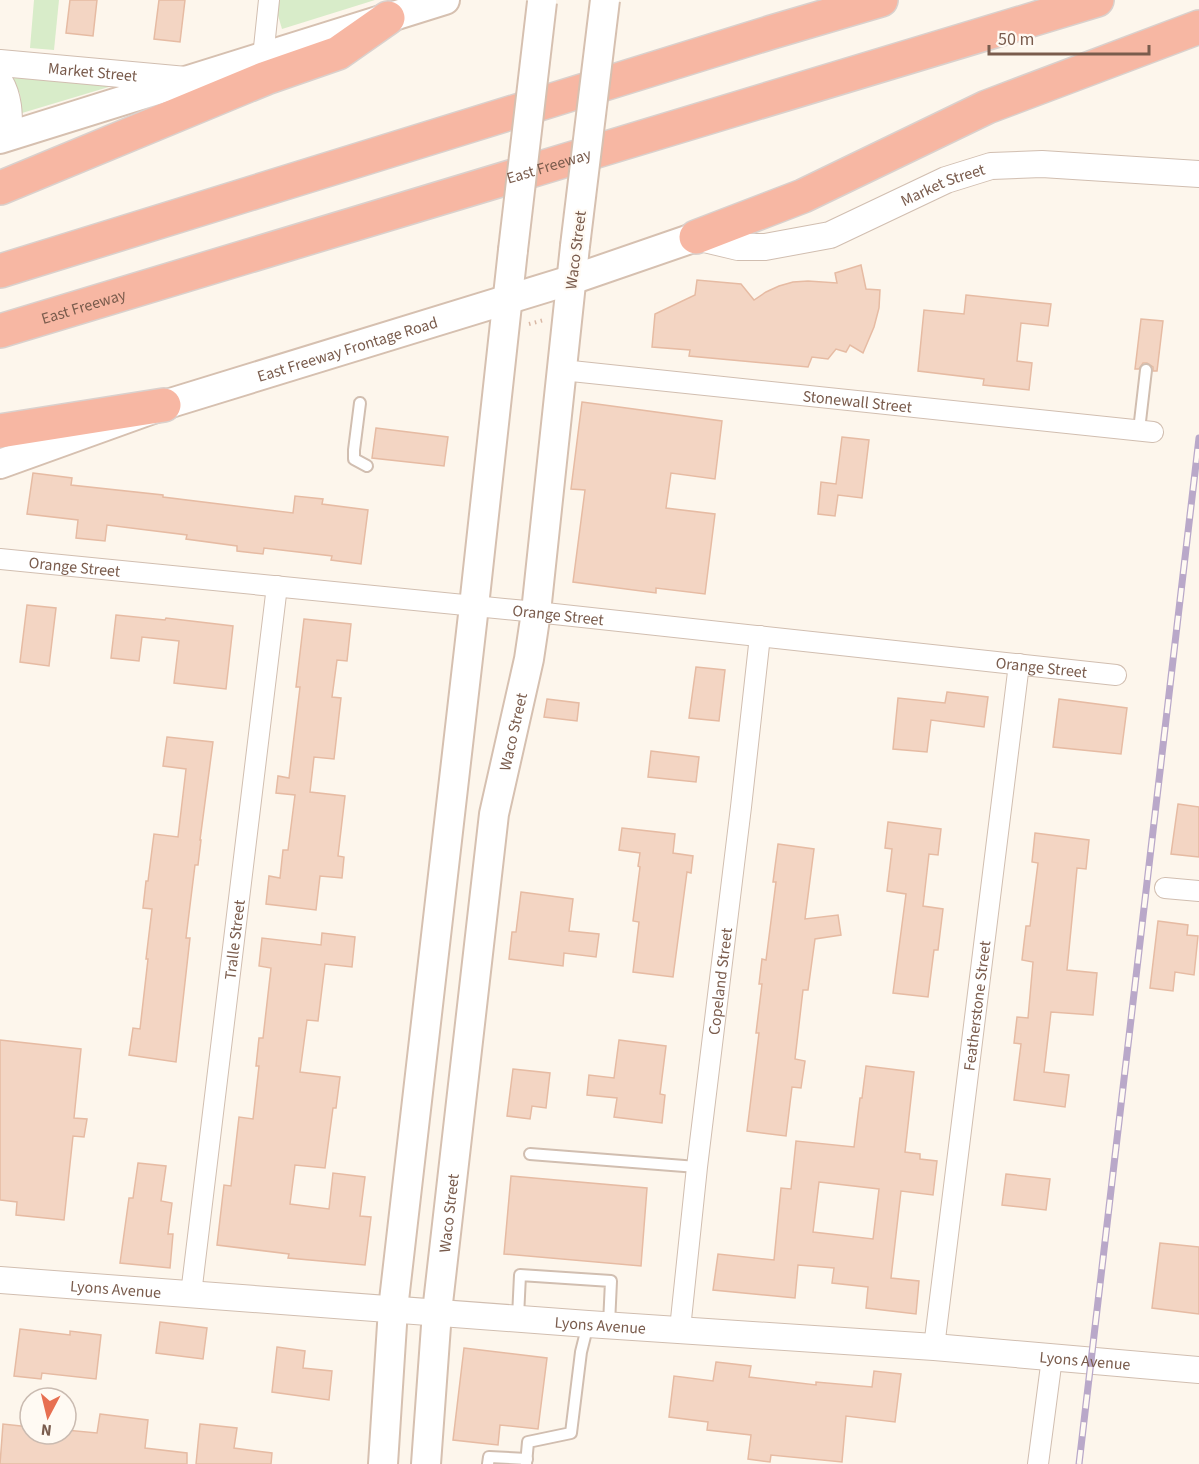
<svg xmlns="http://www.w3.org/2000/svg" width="1199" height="1464" font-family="'Source Sans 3',sans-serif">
  <rect width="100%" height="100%" fill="#fdf6ec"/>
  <g fill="#d8ecc9">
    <path d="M34 0H59L54 50 30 48Z"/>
    <path d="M278 0H375L282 29 277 12Z"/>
    <path d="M12 71 122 83 22 113 20 94 12 78Z"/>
  </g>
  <g fill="#f3d5c3" stroke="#e6bba3" stroke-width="1.5" fill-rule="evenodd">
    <path d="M70 0H97L93 36 66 33Z"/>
    <path d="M159 0H185L180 42 154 39Z"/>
    <path d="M861 265 866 289 880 290 879 308 874 327 863 353 850 345 846 352 836 349 828 359 812 357 808 367 689 356 690 350 652 347 655 314 695 295 697 280 741 284 754 300 766 292 779 286 793 282 808 281 837 283 835 273Z"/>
    <path d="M966 295 1051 304 1048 326 1021 323 1017 361 1032 363 1029 390 983 385 984 379 918 371 924 310 964 314Z"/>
    <path d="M1141 319 1163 321 1157 371H1153V367L1147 363H1143L1139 369H1135Z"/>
    <path d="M582 402 722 421 715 479 671 473 666 508 715 514 705 594 656 588V593L573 582 585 490 571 489Z"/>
    <path d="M376 428 448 437 444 466 372 458Z"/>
    <path d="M842 437 869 440 862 498 838 495 835 516 818 514 821 482 836 484Z"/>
    <path d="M33 473 72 478 71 485 163 495V497L293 513 295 496 323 499 322 504 368 510 361 564 331 560 332 556 264 548 263 554 237 551V546L186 539 187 535 107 525 105 541 76 538 78 520 27 514Z"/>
    <path d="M27 605 56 608 49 666 20 662Z"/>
    <path d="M116 615 165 620 166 618 233 626 226 689 174 683 179 641 142 637 139 661 111 658Z"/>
    <path d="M304 619 351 624 347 661 337 660 332 697 341 698 334 759 314 757 310 792 345 796 338 856 344 857 342 878 320 876 316 910 266 904 269 876 280 878 283 850H288L295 795 276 793 278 776 289 778 300 687H296Z"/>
    <path d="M696 667 725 670 719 721 689 718Z"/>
    <path d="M947 692 988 697 984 727 931 720 927 752 893 749 898 698 945 703Z"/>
    <path d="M547 699 579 703 577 721 544 717Z"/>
    <path d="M1059 699 1127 708 1121 754 1053 747Z"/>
    <path d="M167 737 213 742 200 840H201L198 865H195L186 938H190L176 1062 129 1055 133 1028 140 1029 148 959H146L152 909 143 908 146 881H148L154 834 178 837 186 769 163 766Z"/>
    <path d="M651 751 699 757 696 782 648 777Z"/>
    <path d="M1178 804 1199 807V857L1171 854Z"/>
    <path d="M888 822 941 829 938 855 929 854 923 906 943 909 938 950H934L928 997 893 993 906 894 887 891 892 849 885 848Z"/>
    <path d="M622 828 675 834 673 853 693 856 691 873 687 872 673 977 633 972 639 922 633 921 640 867 638 866 640 853 619 850Z"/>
    <path d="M1035 833 1089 840 1086 869 1077 868 1067 970 1097 973 1093 1015 1051 1012 1044 1072 1069 1075 1065 1107 1014 1100 1021 1044 1014 1043 1017 1017 1028 1018 1033 962 1022 960 1026 926H1030L1038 863 1032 862Z"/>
    <path d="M778 844 814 849 805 919 838 915 841 935 815 939 808 990H803L795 1059 805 1061 801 1088 792 1087 786 1136 747 1131 759 1033H756L762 984H759L762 959 766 960 776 882H773Z"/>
    <path d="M521 892 573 899 569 931 599 934 596 957 564 953 563 966 509 959 512 932H516Z"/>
    <path d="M1158 921 1188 925 1187 935 1198 936 1194 975 1175 972 1173 991 1150 988Z"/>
    <path d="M322 933 355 937 352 967 325 964 318 1021 307 1020 300 1072 340 1077 336 1108H333L325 1168 295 1165 290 1204 329 1209 333 1173 365 1177 360 1216 371 1217 365 1265 288 1258 289 1254 217 1245 224 1185 231 1186 239 1117 253 1119 259 1066H256L259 1038H263L271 968 259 966 262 938 321 945Z"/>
    <path d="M0 1040 81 1049 74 1118 87 1119 84 1137 73 1136 64 1220 16 1215 17 1202 0 1200Z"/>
    <path d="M619 1040 666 1046 660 1094 665 1095 662 1123 614 1117 617 1098 587 1095 589 1075 614 1078Z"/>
    <path d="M866 1066 914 1072 905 1152 920 1154V1159L937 1161 933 1195 901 1191 891 1278 919 1281 916 1314 866 1308 868 1287 832 1283 834 1268 798 1265 795 1298 713 1290 718 1254 774 1260 781 1188 791 1189 796 1141 854 1147 860 1098H862ZM819 1182 879 1189 873 1239 813 1232Z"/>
    <path d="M513 1069 550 1073 546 1108 532 1106 530 1119 507 1116Z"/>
    <path d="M138 1163 166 1166 161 1201 172 1203 168 1234H173L170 1268 120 1263 129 1198H133Z"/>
    <path d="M1006 1174 1050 1179 1046 1210 1002 1205Z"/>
    <path d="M511 1176 647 1188 641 1266 504 1254Z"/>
    <path d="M1160 1243 1199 1247V1314L1152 1308Z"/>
    <path d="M160 1322 207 1328 203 1359 156 1353Z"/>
    <path d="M20 1329 70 1335V1331L101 1335 96 1379 42 1373 41 1379 14 1376Z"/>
    <path d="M277 1347 305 1351 303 1368 332 1371 329 1400 272 1392Z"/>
    <path d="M464 1348 547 1358 538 1429 500 1425 498 1445 453 1440Z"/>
    <path d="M716 1362 751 1366 749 1377 816 1385V1382L872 1387 874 1371 901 1374 895 1422 846 1416 842 1462 771 1455 770 1462 748 1459 751 1435 707 1430 708 1422 669 1417 674 1376 713 1381Z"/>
    <path d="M100 1414 148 1420 145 1448 187 1453V1464H0L3 1424 30 1427V1434H66V1430L97 1433Z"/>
    <path d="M200 1424 237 1428 234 1448 272 1453 271 1464H196Z"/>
  </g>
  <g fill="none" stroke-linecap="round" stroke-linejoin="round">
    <g stroke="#d1beb0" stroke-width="14">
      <g id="service">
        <path d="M360 403 354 450V459L367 466"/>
        <path d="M1139 430 1146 370"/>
        <path d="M530 1154 697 1167"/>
        <path d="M518 1317 520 1275 611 1281 609 1324"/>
        <path d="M488 1464 489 1457 527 1459"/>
        <path d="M526 1464 528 1442 571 1433 581 1352 588 1324"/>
      </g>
    </g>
    <g stroke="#d1beb0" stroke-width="22">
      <g id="minor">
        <path d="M263 57 269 0"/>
        <path id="s1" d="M562 370 1153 432"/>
        <path id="s2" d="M0 559 536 612 1116 675"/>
        <path d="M1165 888 1199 891"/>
        <path id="s3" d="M191 1294 277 586"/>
        <path id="s4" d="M680 1329 697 1167 741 807 760 636"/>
        <path id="s5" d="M934 1347 1019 664"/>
        <path d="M1038 1464 1052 1358"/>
      </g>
    </g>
    <g stroke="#d1beb0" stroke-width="28">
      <g id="tertiary">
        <path id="s6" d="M0 63 186 80"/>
        <path d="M0 82C10 99 9 117 9 136"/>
        <path id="s7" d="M696 237 738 247H765L830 235 946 180 991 166 1042 164 1199 174"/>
        <path id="s8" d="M0 1280 588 1324 934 1347 1199 1370"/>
      </g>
    </g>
    <g stroke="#d6c0b0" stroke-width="32">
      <g id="secondary">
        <path d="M0 139 445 0"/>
        <path id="s9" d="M0 464 164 405 571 280 696 237"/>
        <path d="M383 1464 393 1309 474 606 513 250"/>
        <path id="s10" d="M426 1464 437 1312 494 814 529 659 536 612 575 246"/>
      </g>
    </g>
    <g stroke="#dad1cd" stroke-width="36">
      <g id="motorway">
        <path d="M0 188 266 78 338 53 388 18"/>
        <path d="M696 237 803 196 987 107 1199 27"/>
        <path d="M0 271 772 32 881 0"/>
        <path id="s11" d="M0 331 1097 0"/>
        <path d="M0 431 164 405"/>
      </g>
    </g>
    <path stroke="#d9b8a5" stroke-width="4" stroke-dasharray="1.5 4.5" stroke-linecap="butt" d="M529 324 544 320"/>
    <use href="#service" stroke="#fff" stroke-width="10"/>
    <use href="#minor" stroke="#fff" stroke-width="20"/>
    <use href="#tertiary" stroke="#fff" stroke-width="26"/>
    <use href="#secondary" stroke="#fff" stroke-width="28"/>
    <use href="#motorway" stroke="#f7b7a3" stroke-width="33"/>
    <g stroke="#b9a8c9" stroke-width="7">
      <path id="rail" d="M1079 1464 1199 438"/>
    </g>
    <use href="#rail" stroke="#fffaf3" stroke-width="4.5" stroke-dasharray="14" stroke-linecap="butt"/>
    <g stroke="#d6c0b0" stroke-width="32" stroke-linecap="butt">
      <g id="secondary-bridge">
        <path d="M575 246 605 0"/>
        <path d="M513 250 542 2"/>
      </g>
    </g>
    <use href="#secondary-bridge" stroke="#fff" stroke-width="28"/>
  </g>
  <g text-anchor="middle" stroke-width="4.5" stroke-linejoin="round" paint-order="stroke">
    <g font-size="16" fill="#7a5c4d" stroke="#fffaf3">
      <text dy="6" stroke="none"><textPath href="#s6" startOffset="93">Market Street</textPath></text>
      <text dy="6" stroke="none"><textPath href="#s11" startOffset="573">East Freeway</textPath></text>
      <text dy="6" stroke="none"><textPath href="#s7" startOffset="260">Market Street</textPath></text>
      <text transform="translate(575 250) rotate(-83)" y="6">Waco Street</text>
      <text dy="6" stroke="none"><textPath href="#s11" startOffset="87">East Freeway</textPath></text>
      <text dy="6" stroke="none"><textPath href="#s9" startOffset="366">East Freeway Frontage Road</textPath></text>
      <text dy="6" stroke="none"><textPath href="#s1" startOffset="297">Stonewall Street</textPath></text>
      <text dy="6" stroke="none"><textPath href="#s2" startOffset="75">Orange Street</textPath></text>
      <text dy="6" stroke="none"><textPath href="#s2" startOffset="561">Orange Street</textPath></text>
      <text dy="6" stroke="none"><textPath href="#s2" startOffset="1047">Orange Street</textPath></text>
      <text dy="6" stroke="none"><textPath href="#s10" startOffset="738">Waco Street</textPath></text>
      <text dy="6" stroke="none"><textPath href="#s3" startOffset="357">Tralle Street</textPath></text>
      <text dy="6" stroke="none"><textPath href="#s4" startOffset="350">Copeland Street</textPath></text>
      <text dy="6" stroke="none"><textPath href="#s5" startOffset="344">Featherstone Street</textPath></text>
      <text dy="6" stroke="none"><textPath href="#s10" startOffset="252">Waco Street</textPath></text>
      <text dy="6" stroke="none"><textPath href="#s8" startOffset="116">Lyons Avenue</textPath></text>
      <text dy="6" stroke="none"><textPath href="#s8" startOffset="602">Lyons Avenue</textPath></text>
      <text dy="6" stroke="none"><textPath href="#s8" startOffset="1088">Lyons Avenue</textPath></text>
    </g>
  </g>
  <g transform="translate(48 1416) rotate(187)"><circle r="28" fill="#fffaf3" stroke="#cabbb1" stroke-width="1.5"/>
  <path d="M0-4.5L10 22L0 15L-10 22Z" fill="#e76f51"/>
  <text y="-9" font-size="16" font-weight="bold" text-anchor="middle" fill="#7a5c4d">N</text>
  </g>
  <path d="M989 45v9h160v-9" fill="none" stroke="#7a5c4d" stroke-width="3"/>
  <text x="998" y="45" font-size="18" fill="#7a5c4d" stroke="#fffaf3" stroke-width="4.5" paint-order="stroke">50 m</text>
</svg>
